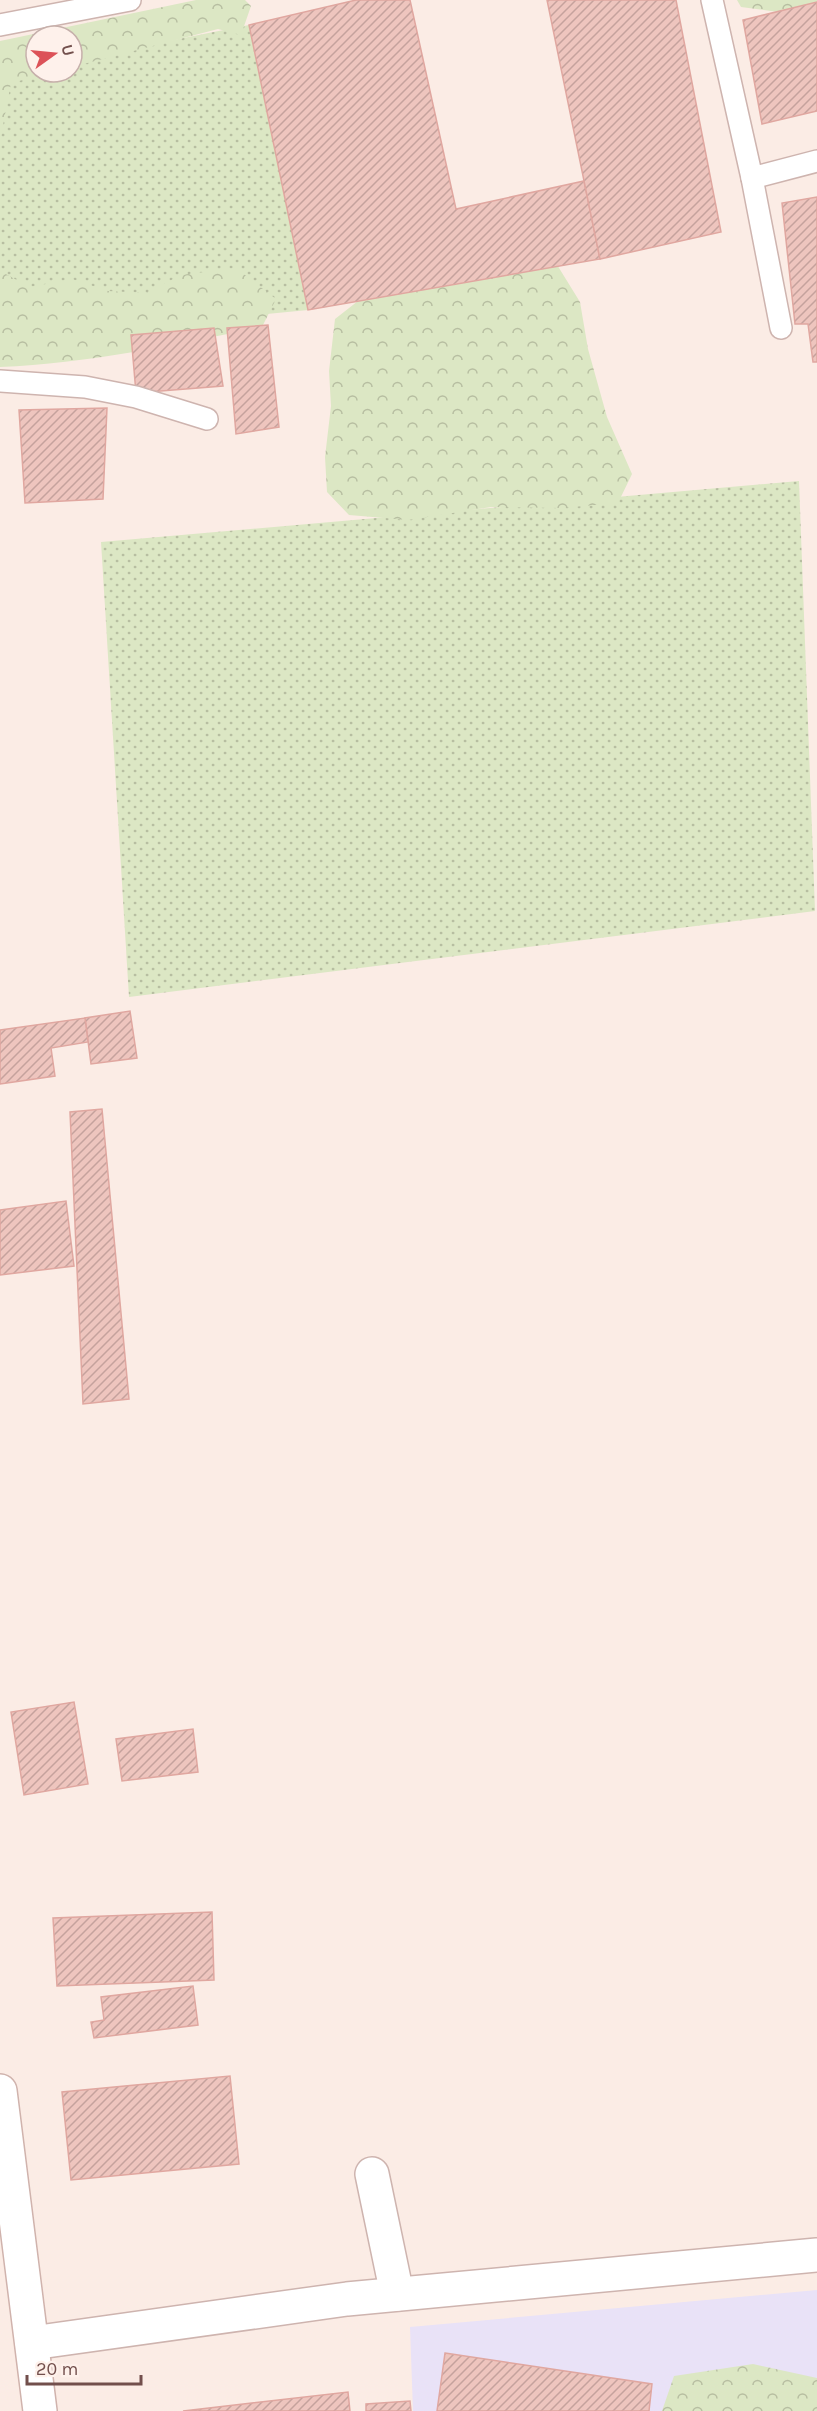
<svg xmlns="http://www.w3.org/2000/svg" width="817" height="2411" font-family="Karla,sans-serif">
  <defs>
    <pattern id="grass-dots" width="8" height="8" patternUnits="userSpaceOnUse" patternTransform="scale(1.5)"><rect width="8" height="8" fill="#dce7c4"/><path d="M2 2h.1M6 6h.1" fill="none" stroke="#b7bea1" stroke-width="1.8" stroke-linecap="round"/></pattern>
    <pattern id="forest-crowns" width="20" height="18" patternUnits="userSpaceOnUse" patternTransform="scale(1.5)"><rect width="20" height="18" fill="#dce7c4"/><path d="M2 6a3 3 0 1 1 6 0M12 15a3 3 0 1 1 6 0" fill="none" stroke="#b7bea1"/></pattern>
    <pattern id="building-hatch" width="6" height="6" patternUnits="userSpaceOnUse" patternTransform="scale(1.5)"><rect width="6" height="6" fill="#eec5be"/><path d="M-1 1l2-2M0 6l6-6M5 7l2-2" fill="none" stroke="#c5a29d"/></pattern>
  </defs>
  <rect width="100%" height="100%" fill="#fbece5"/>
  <path fill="#e9e2f7" d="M817 2290V2411H413L410 2327Z"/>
  <g fill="url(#grass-dots)">
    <path d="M249 25 308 310 0 340V74L72 72V60Z"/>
    <path d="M799 481 815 911 129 997 101 542Z"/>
  </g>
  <g fill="url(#forest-crowns)">
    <path d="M196 0H245L251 6 241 35 218 29 72 67V36H36V72H54L11 83 0 141V41Z"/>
    <path d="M737 0H817V2L778 12 741 7Z"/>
    <path d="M551 255 580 302 588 349 607 417 632 474 618 503 561 508 491 507 408 520 349 515 327 492 325 457 331 406 329 371 335 319 372 290Z"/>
    <path d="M236 268 276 299 262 327C173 345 91 363 0 367V271L30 287 72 279 108 291 146 293 181 275Z"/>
    <path d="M753 2364 817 2378V2411H662L674 2376Z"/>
  </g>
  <g fill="url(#building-hatch)" stroke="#e0a7a0" stroke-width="1.5">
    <path d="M356 0H410L456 209 584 181 600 259 308 310 249 25Z"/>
    <path d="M547 0H676L721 232 600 259Z"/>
    <path d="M817 2V111L762 124 743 20Z"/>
    <path d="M817 197V362H813L808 324H795L782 203Z"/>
    <path d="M268 325 279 427 236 434 227 328Z"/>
    <path d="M214 328 223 386 136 393 131 335Z"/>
    <path d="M107 408 103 499 25 503 19 410Z"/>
    <path d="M130 1011 137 1058 91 1064 85 1018Z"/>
    <path d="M85 1018 88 1042 51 1048 55 1076 0 1084V1030Z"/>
    <path d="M102 1109 129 1399 83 1404 70 1112Z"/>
    <path d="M66 1201 74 1266 0 1275V1210Z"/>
    <path d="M74 1702 88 1784 24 1795 11 1712Z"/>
    <path d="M193 1729 198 1772 122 1781 116 1739Z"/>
    <path d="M212 1912 214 1980 57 1986 53 1918Z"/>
    <path d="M193 1986 198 2025 94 2038 91 2022 104 2020 101 1997Z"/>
    <path d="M230 2076 239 2164 71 2180 62 2092Z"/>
    <path d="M445 2353 652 2384 649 2411H437Z"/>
    <path d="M348 2392 350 2411H183Z"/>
    <path d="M410 2401 411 2411H366V2404Z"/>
  </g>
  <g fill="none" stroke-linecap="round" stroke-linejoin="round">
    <g stroke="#ceb4af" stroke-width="24">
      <g id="lane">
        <path d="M712 0 752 178 817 161"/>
        <path d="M0 25 130 0"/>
        <path d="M752 178 781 328"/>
        <path d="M0 381 85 387 136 397 207 419"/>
      </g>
    </g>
    <g stroke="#ceb4af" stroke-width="36">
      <g id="street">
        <path d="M372 2174 397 2294"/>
        <path d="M32 2343 347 2299 817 2255"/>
      </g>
    </g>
    <g stroke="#d0b3ad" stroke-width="36">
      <path id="secondary" d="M0 2091 40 2411"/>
    </g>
    <use href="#lane" stroke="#fff" stroke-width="21"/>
    <use href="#street" stroke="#fff" stroke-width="33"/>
    <use href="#secondary" stroke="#fff" stroke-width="33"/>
  </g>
  <g transform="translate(54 54) rotate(75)"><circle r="28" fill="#fef1eb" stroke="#c6b0ab" stroke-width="1.5"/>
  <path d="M0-4.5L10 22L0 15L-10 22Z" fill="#dc5258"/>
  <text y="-9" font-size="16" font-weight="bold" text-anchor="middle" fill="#724f4c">U</text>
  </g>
  <path d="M27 2375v9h114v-9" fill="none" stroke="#724f4c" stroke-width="3"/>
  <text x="36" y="2375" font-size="18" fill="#724f4c" stroke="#fef1eb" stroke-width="4.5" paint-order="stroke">20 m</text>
</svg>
